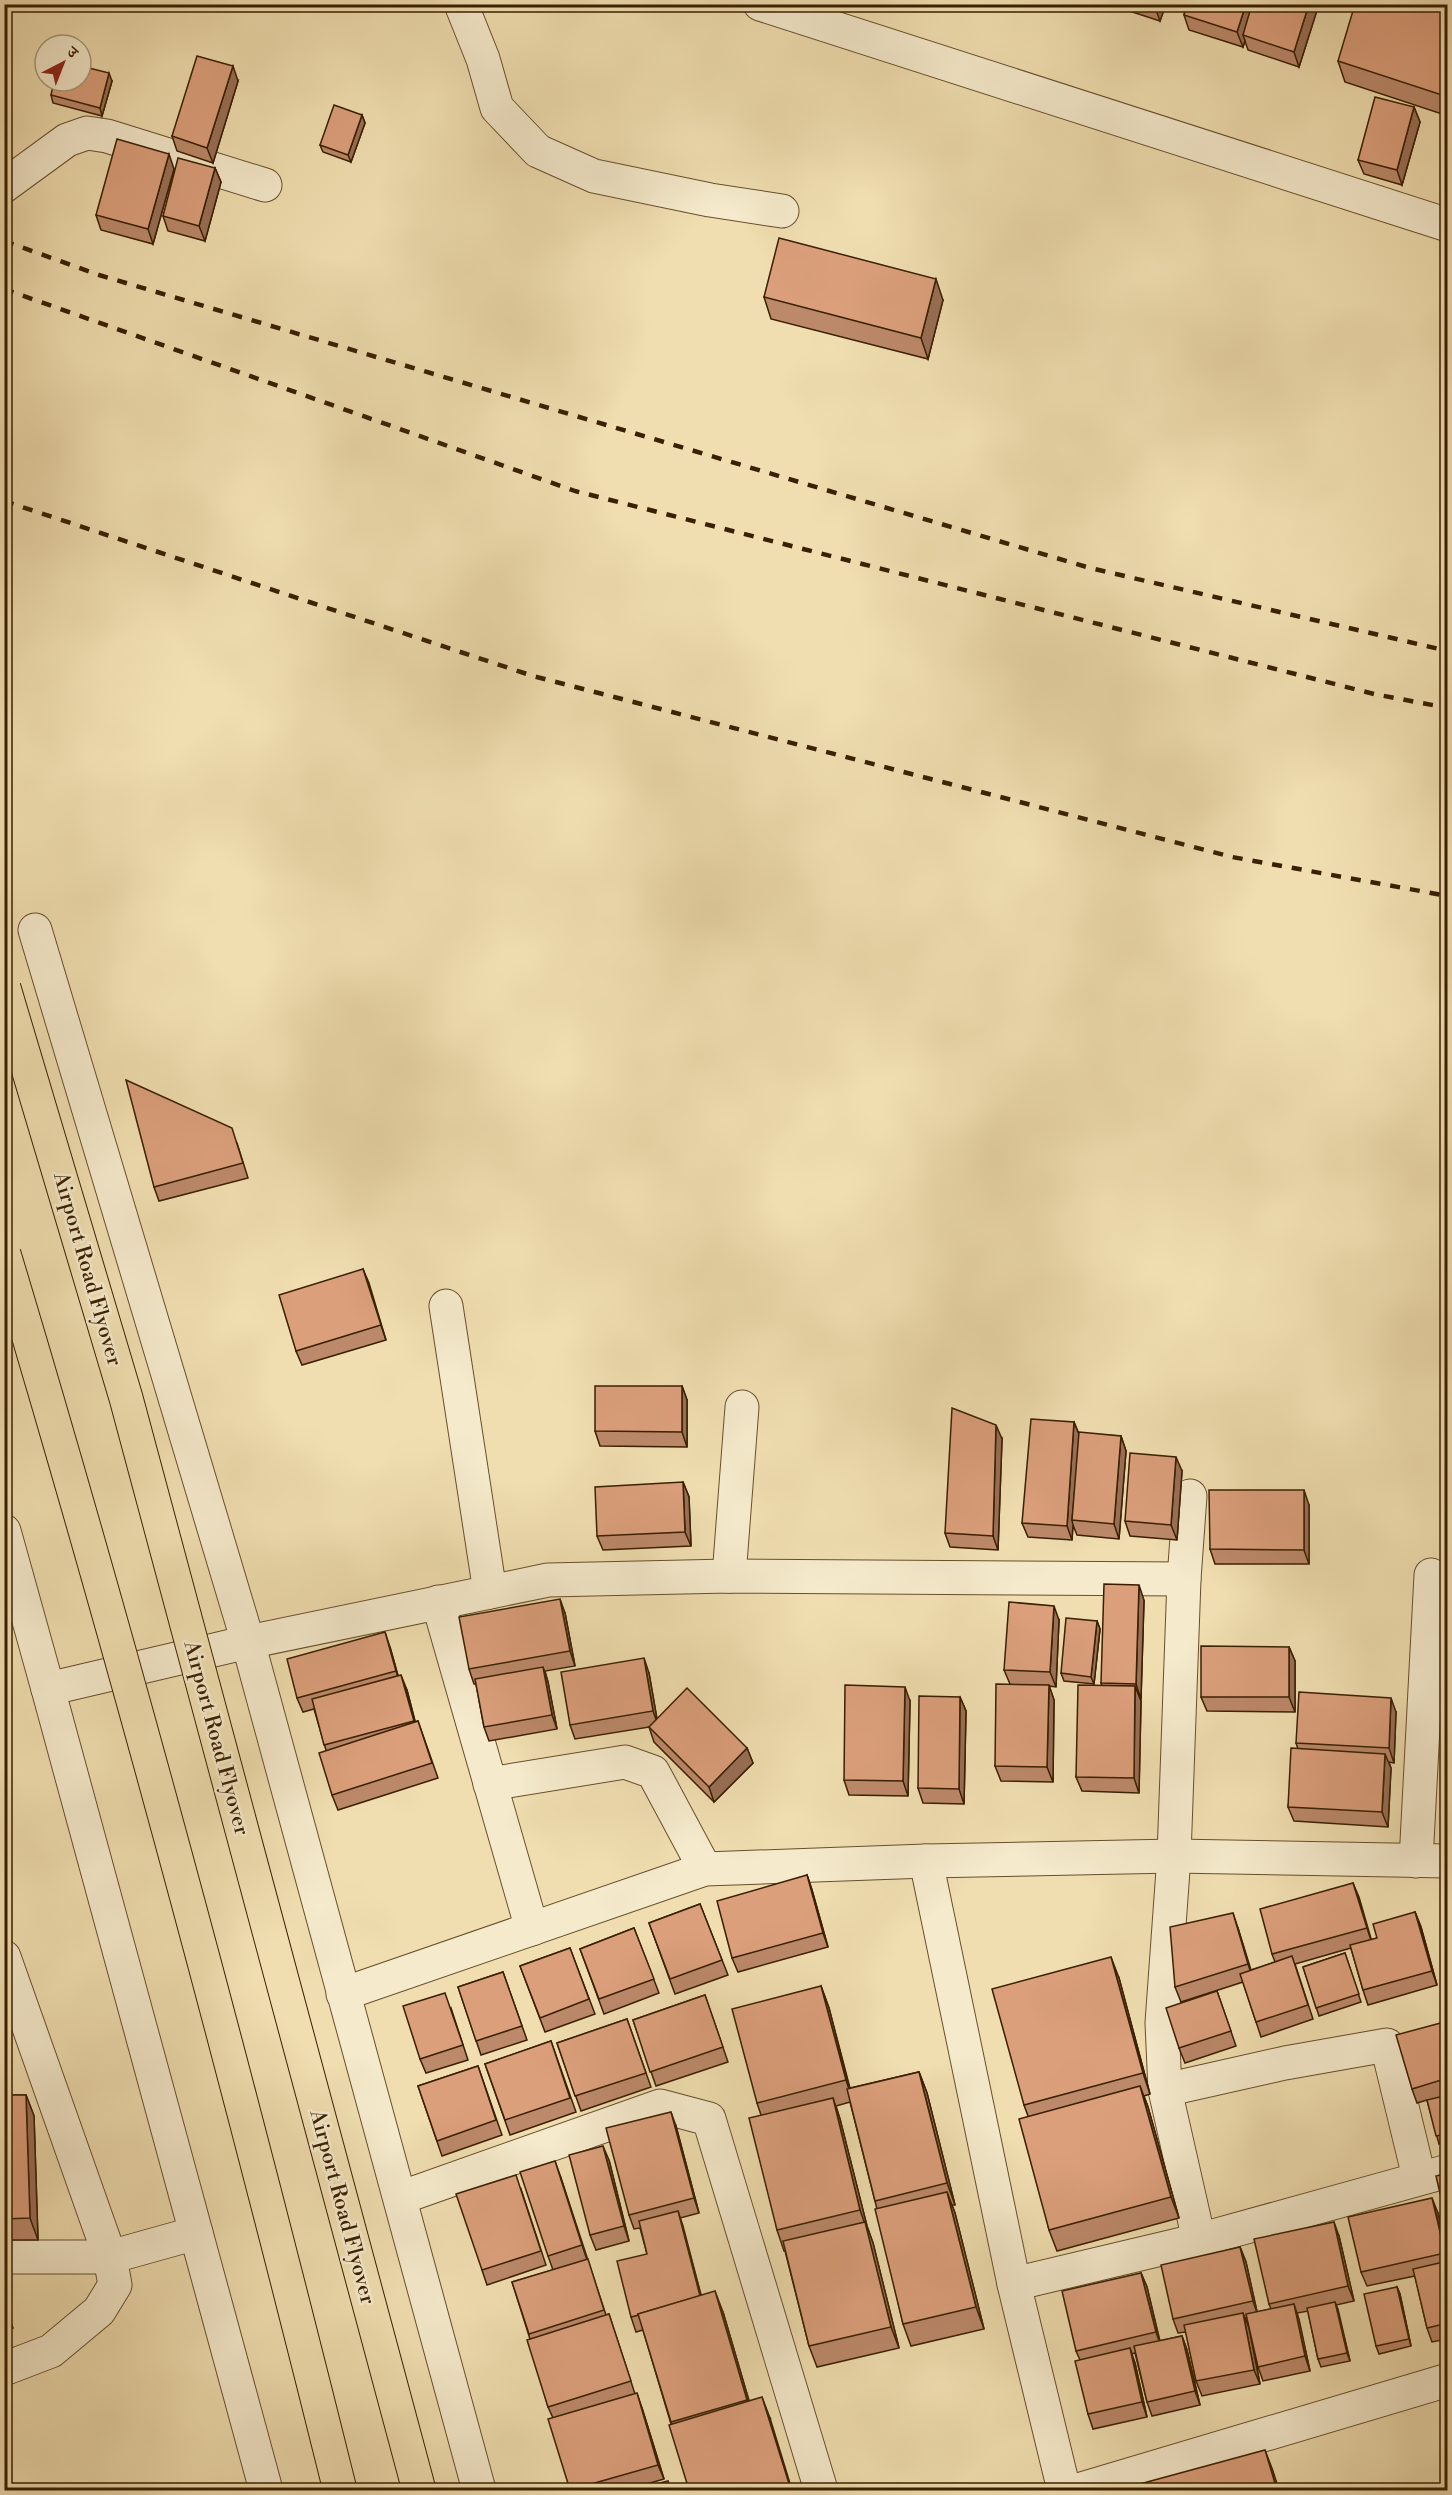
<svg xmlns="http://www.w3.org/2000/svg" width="1452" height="2495" font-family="'Libre Bodoni','Noto Serif Devanagari',serif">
  <rect width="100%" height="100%" fill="#f0deb0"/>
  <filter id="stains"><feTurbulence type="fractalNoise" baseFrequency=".00333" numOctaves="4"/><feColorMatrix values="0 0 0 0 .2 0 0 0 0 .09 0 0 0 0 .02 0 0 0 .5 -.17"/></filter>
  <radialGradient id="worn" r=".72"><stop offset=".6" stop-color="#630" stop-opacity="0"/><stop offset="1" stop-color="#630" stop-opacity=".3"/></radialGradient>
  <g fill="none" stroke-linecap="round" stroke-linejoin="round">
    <g stroke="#674f2c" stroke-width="35">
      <g id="minor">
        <path d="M461 4 483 59 497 108 538 151 594 176 710 200 782 211"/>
        <path d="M760 4 1448 225"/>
        <path d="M4 186 67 140 87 133 107 136 265 185"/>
        <path d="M35 930 248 1642 548 1580 729 1576 1184 1579"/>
        <path d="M446 1306 490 1592"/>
        <path d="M1190 1496 1184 1579 1174 1856 1162 2023 1165 2090 1199 2240"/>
        <path d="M4 1531 48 1689"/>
        <path d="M729 1576 742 1407"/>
        <path d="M438 1602 532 1929"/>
        <path d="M490 1784 625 1762 653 1772 705 1869"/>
        <path d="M926 1861 1014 2284 1064 2490"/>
        <path d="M1416 1861 1431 1575"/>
        <path d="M4 1957 110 2257 115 2285 99 2311 51 2351 4 2369"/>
        <path d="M343 1994 705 1869 926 1861 1174 1856 1448 1861"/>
        <path d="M1165 2090 1285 2063 1387 2045 1419 2177"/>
        <path d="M400 2198 660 2106 709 2119 821 2490"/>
        <path d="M4 2257H110L196 2233"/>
        <path d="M1014 2284 1199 2240 1448 2171"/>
        <path d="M266 2490 48 1689 248 1642 479 2490"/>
        <path d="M1078 2490 1448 2380"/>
      </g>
    </g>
    <use href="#minor" stroke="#f5eacc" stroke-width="33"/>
    <g stroke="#391f00" stroke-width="4.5" stroke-dasharray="10 10" stroke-linecap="butt">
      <path d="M4 241 99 275 1090 568 1448 651"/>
      <path d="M4 289 575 491 1374 694 1448 708"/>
      <path d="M4 501 533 676 1232 857 1448 896"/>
    </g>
    <g stroke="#391f00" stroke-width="35" stroke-linecap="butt">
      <g id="major-bridge">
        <path d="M4 988 126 1398 419 2490"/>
        <path d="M4 1254C127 1663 237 2076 340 2490"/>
      </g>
    </g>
    <use href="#major-bridge" stroke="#f0deb0" stroke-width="33"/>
  </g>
  <g fill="#bc896a" stroke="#391f00" stroke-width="1.5">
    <path d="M1108 4H1166L1160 21Z"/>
    <path d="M1187 4H1319L1299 67 1248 50 1245 41 1243 47 1189 30 1184 15Z"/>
    <path d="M1448 4V116L1345 82 1338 61Z"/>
    <path d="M112 81 102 116 53 103 51 95Z"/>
    <path d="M238 81 213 163 177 151 172 136Z"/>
    <path d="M1414 107 1420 122 1402 185 1364 174 1358 160Z"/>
    <path d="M362 115 365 123 351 162 323 152 320 145Z"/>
    <path d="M215 168 221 182 205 241 168 231 163 216Z"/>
    <path d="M174 169 153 244 101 230 96 215Z"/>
    <path d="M764 297 943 300 928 359 771 319Z"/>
    <path d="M237 1143 248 1178 159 1201 154 1187Z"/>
    <path d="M363 1269 386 1340 302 1365 296 1351Z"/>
    <path d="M682 1386 687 1400V1447L600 1446 595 1431Z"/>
    <path d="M1074 1422 1079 1434 1121 1436 1126 1451 1119 1539 1077 1535 1073 1525 1072 1540 1028 1537 1022 1523Z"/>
    <path d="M1002 1439 998 1550 950 1547 945 1533Z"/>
    <path d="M1182 1471 1177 1540 1130 1536 1125 1521Z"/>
    <path d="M683 1482 689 1497 691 1546 603 1550 597 1536Z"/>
    <path d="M1309 1505V1564H1215L1210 1549Z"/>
    <path d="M1144 1600 1141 1699 1140 1698 1141 1701 1139 1793 1082 1791 1076 1777 1102 1686 1101 1683Z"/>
    <path d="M565 1613 575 1666 545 1671 548 1682 557 1729 489 1741 484 1727 476 1684H474L469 1669Z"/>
    <path d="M1059 1620 1056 1687 1049 1686 1054 1700 1053 1782 1001 1781 995 1766 1010 1684 1004 1670Z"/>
    <path d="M1097 1621 1100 1629 1094 1684 1064 1681 1061 1673Z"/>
    <path d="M390 1647 398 1676 407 1690 415 1722 418 1721 438 1778 338 1810 332 1795 326 1750 314 1709 303 1712 297 1698Z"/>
    <path d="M1289 1647 1295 1661V1712L1207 1711 1201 1697Z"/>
    <path d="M649 1673 657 1719 747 1748 753 1763 714 1802 654 1742 649 1727 575 1739 570 1725Z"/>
    <path d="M960 1697 966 1711 964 1804 923 1803 918 1788Z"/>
    <path d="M910 1701 908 1796 849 1795 844 1780Z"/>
    <path d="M1396 1712 1394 1763 1389 1762 1391 1768 1388 1827 1294 1821 1288 1807 1298 1749 1296 1743Z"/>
    <path d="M807 1875 812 1890 828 1947 738 1972 732 1958Z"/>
    <path d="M1353 1883 1371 1940 1377 1938 1415 1912 1421 1927 1437 1985 1368 2005 1363 1990 1351 1948 1295 1964 1313 2019 1261 2037 1243 1982 1181 2002 1175 1987 1238 1928 1251 1970 1275 1962 1272 1954Z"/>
    <path d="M700 1904 728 1975 675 1994 649 1923Z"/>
    <path d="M634 1928 659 1993 604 2014 580 1949Z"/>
    <path d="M570 1948 595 2014 545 2032 520 1966Z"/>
    <path d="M1345 1953 1361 2002 1319 2016 1303 1967Z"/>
    <path d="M503 1972 527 2040 481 2055 458 1987Z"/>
    <path d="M1119 1978 1150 2094 1144 2096 1148 2107 1179 2218 1057 2251 1049 2230 1028 2116 1024 2105Z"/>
    <path d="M821 1986 829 2008 850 2088 919 2072 927 2093 955 2205H952L955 2213 984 2329 911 2346 903 2324 877 2209 875 2201 850 2102 836 2106 840 2119 867 2226 873 2243 899 2348 817 2367 809 2346 785 2251H784L777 2230 761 2115 757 2103Z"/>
    <path d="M1217 1991 1236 2046 1185 2063 1179 2048Z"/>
    <path d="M705 1995 728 2062 656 2086 633 2020Z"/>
    <path d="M451 2008 468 2060 426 2073 420 2059Z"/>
    <path d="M627 2019 651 2087 581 2111 557 2043Z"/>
    <path d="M1448 2021V2142L1439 2144 1427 2100 1417 2103 1412 2089Z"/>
    <path d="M551 2041 576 2112 510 2135 485 2064Z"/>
    <path d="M478 2066 502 2135 442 2156 418 2086Z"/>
    <path d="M4 2095H26L34 2116 38 2240H4Z"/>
    <path d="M676 2126 699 2213 680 2218 701 2295 723 2312 749 2401 770 2418 671 2424 643 2330 636 2332 631 2317 647 2254 640 2228 634 2229 629 2215Z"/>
    <path d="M609 2160 629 2241 596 2250 590 2235Z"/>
    <path d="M560 2175 606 2315 609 2314 635 2394 642 2408 664 2479 626 2490H570L553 2418 548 2407 530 2339 512 2282 553 2270 548 2256Z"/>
    <path d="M521 2189 546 2265 487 2285 482 2270Z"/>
    <path d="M1438 2213 1448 2255V2339L1432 2342 1427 2328 1415 2276 1367 2286 1361 2272Z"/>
    <path d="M1339 2236 1354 2301 1336 2305 1350 2361 1321 2367 1318 2359 1308 2311 1297 2313 1310 2371 1263 2381 1258 2367 1247 2318H1245L1249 2328 1260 2384 1202 2396 1196 2381 1186 2332 1178 2333 1173 2319 1240 2247 1246 2262 1257 2312 1271 2309 1269 2304Z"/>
    <path d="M1141 2273 1147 2287 1160 2341 1182 2336 1187 2350 1200 2405 1152 2416 1147 2402 1135 2353 1131 2354 1135 2363 1147 2417 1093 2429 1088 2414 1080 2360 1076 2351Z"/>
    <path d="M1397 2287 1400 2294 1411 2346 1379 2354 1376 2346Z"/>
    <path d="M4 2303 13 2328 4 2331Z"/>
  </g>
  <g fill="#996f56" stroke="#391f00" stroke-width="1.5">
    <path d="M1154 4H1166L1160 21Z"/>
    <path d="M1246 4H1256L1243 35 1245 41 1243 47 1237 32Z"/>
    <path d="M1309 4H1319L1299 67 1294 52Z"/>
    <path d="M233 66 238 81 213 163 207 148Z"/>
    <path d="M109 73 112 81 102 116 100 108Z"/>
    <path d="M1414 107 1420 122 1402 185 1397 170Z"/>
    <path d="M362 115 365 123 351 162 348 155Z"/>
    <path d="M169 154 174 169 153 244 148 229Z"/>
    <path d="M215 168 221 182 205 241 199 226Z"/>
    <path d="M936 279 943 300 928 359 921 338Z"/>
    <path d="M363 1269 369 1283 386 1340 381 1325Z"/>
    <path d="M682 1386 687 1400V1447L682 1432Z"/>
    <path d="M1074 1422 1080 1437 1072 1520 1073 1525 1072 1540 1067 1526Z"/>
    <path d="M996 1425 1002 1439 998 1550 993 1536Z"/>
    <path d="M1121 1436 1126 1451 1119 1539 1114 1524Z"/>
    <path d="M1176 1457 1182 1471 1177 1540 1171 1525Z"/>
    <path d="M683 1482 689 1497 691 1546 685 1532Z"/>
    <path d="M1304 1490 1309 1505V1564L1304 1550Z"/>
    <path d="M1139 1585 1144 1600 1141 1699 1136 1684Z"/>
    <path d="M560 1599 565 1613 575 1666 570 1651Z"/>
    <path d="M1054 1606 1059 1620 1056 1687 1050 1672Z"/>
    <path d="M1097 1621 1100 1629 1094 1684 1091 1677Z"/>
    <path d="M385 1632 390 1647 401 1686 396 1671Z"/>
    <path d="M1289 1647 1295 1661V1712L1289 1697Z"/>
    <path d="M644 1658 649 1673 658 1725 653 1711Z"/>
    <path d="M543 1667 548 1682 557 1729 552 1715Z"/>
    <path d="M401 1675 407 1690 419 1736 414 1721Z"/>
    <path d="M1049 1685 1054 1700 1053 1782 1047 1767Z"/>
    <path d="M1135 1686 1141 1701 1139 1793 1134 1778Z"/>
    <path d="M905 1687 910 1701 908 1796 903 1781Z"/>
    <path d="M960 1697 966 1711 964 1804 959 1789Z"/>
    <path d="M1391 1698 1396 1712 1394 1763 1389 1748Z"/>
    <path d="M747 1748 753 1763 714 1802 709 1787Z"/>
    <path d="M1385 1754 1391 1768 1388 1827 1382 1812Z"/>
    <path d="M807 1875 812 1890 828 1947 823 1933Z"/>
    <path d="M1353 1883 1359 1897 1372 1942 1367 1928Z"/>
    <path d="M1415 1912 1421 1927 1437 1985 1432 1971Z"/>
    <path d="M1233 1913 1238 1928 1253 1979 1248 1964Z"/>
    <path d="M1111 1957 1119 1978 1150 2094 1143 2073Z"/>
    <path d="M821 1986 829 2008 853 2102 846 2080Z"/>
    <path d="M919 2072 927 2093 955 2205 947 2183Z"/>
    <path d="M1140 2086 1148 2107 1179 2218 1171 2197Z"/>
    <path d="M26 2095 34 2116 38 2240 30 2218Z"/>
    <path d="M833 2098 840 2119 867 2226 873 2243 899 2348 891 2327 866 2227 860 2210Z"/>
    <path d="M671 2112 676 2126 699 2213 694 2198Z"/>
    <path d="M603 2146 609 2160 629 2241 624 2226Z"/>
    <path d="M555 2161 560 2175 587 2260 582 2245Z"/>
    <path d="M947 2192 955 2213 984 2329 976 2307Z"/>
    <path d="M1432 2198 1438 2213 1448 2255V2260Z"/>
    <path d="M678 2211 683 2226 706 2314 701 2300Z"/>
    <path d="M1334 2222 1339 2236 1354 2301 1348 2286Z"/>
    <path d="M1240 2247 1246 2262 1258 2316 1253 2301Z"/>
    <path d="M1141 2273 1147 2287 1161 2347 1156 2332Z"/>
    <path d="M1397 2287 1400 2294 1411 2346 1409 2339Z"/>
    <path d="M715 2291 723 2312 755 2421 747 2400Z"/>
    <path d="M1335 2302 1338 2309 1350 2361 1347 2353Z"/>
    <path d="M1294 2304 1299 2319 1310 2371 1305 2356Z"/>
    <path d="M1243 2313 1249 2328 1260 2384 1254 2370Z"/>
    <path d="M1182 2336 1187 2350 1200 2405 1195 2391Z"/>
    <path d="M1130 2348 1135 2363 1147 2417 1142 2402Z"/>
    <path d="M637 2393 642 2408 664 2479 658 2465Z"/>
    <path d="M762 2397 770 2418 792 2490H791Z"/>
    <path d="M1265 2450 1273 2471 1279 2490H1277Z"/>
  </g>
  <g fill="#db9f7b" stroke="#391f00" stroke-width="1.5">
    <path d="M1187 4H1246L1237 32 1184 15Z"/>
    <path d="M1252 4H1309L1294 52 1243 35Z"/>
    <path d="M1355 4H1448V97L1338 61Z"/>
    <path d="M197 56 233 66 207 148 172 136Z"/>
    <path d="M81 66 109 73 100 108 51 95 54 81H81Z"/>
    <path d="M1375 97 1414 107 1397 170 1358 160Z"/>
    <path d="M334 105 362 115 348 155 320 145Z"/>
    <path d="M117 139 169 154 148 229 96 215Z"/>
    <path d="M178 158 215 168 199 226 163 216Z"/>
    <path d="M779 238 936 279 921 338 764 297Z"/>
    <path d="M126 1080 232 1128 243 1163 154 1187Z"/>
    <path d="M363 1269 381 1325 296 1351 279 1295Z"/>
    <path d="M595 1386H682V1432L595 1431Z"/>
    <path d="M952 1408 996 1425 993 1536 945 1533Z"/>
    <path d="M1031 1419 1074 1422 1067 1526 1022 1523Z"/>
    <path d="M1079 1432 1121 1436 1114 1524 1072 1520Z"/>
    <path d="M1130 1453 1176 1457 1171 1525 1125 1521Z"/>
    <path d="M683 1482 685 1532 597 1536 595 1487Z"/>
    <path d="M1209 1490H1304V1550L1210 1549Z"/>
    <path d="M1104 1584 1139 1585 1136 1684 1101 1683Z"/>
    <path d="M560 1599 570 1651 469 1669 459 1617Z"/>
    <path d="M1009 1602 1054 1606 1050 1672 1004 1670Z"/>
    <path d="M1066 1618 1097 1621 1091 1677 1061 1673Z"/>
    <path d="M385 1632 396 1671 297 1698 287 1659Z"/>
    <path d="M1201 1646 1289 1647V1697H1201Z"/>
    <path d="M644 1658 653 1711 570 1725 561 1672Z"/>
    <path d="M543 1667 552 1715 484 1727 475 1679Z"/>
    <path d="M401 1675 414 1721 324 1745 312 1699Z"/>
    <path d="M996 1684 1049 1685 1047 1767 995 1766Z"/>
    <path d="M845 1685 905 1687 903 1781 844 1780Z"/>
    <path d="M1078 1685 1135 1686 1134 1778 1076 1777Z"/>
    <path d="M687 1688 747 1748 709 1787 649 1727Z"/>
    <path d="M1299 1692 1391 1698 1389 1748 1296 1743Z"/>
    <path d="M919 1696 960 1697 959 1789 918 1788Z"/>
    <path d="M418 1721 432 1763 332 1795 319 1753Z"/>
    <path d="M1291 1748 1385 1754 1382 1812 1288 1807Z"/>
    <path d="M807 1875 823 1933 732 1958 717 1901Z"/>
    <path d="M1353 1883 1367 1928 1272 1954 1260 1909Z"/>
    <path d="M700 1904 722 1960 670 1979 649 1923Z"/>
    <path d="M1415 1912 1432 1971 1363 1990 1350 1945 1377 1938 1373 1924Z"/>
    <path d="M1233 1913 1248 1964 1175 1987 1170 1927Z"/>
    <path d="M634 1928 654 1979 599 1999 580 1949Z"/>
    <path d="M570 1948 589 1999 540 2018 520 1966Z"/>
    <path d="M1345 1953 1359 1994 1316 2008 1303 1967Z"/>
    <path d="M1292 1956 1308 2005 1256 2022 1240 1974Z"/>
    <path d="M1111 1957 1143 2073 1024 2105 992 1989Z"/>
    <path d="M503 1972 522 2026 476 2041 458 1987Z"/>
    <path d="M821 1986 846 2080 757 2103 732 2009Z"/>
    <path d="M1217 1991 1231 2031 1179 2048 1166 2008Z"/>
    <path d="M445 1993 463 2045 420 2059 403 2006Z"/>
    <path d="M705 1995 723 2047 650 2072 633 2020Z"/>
    <path d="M627 2019 646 2073 575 2096 557 2043Z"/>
    <path d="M1448 2021V2078L1412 2089 1396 2035Z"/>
    <path d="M551 2041 570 2098 505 2120 485 2064Z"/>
    <path d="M478 2066 496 2120 437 2141 418 2086Z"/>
    <path d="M919 2072 947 2183 875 2201 847 2089Z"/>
    <path d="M1140 2086 1171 2197 1049 2230 1019 2119Z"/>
    <path d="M4 2095H26L30 2218 4 2219Z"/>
    <path d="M1448 2095V2134L1436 2136 1427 2100Z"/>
    <path d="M833 2098 860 2210 777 2230 749 2118Z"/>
    <path d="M671 2112 694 2198 629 2215 606 2128Z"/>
    <path d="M603 2146 624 2226 590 2235 569 2155Z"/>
    <path d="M555 2161 582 2245 548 2256 520 2172Z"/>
    <path d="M1448 2173V2228L1436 2176Z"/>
    <path d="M516 2175 541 2251 482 2270 456 2194Z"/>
    <path d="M947 2192 976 2307 903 2324 875 2209Z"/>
    <path d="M1432 2198 1445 2253 1361 2272 1348 2217Z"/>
    <path d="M678 2211 700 2296 638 2314 639 2315 631 2317 617 2261 647 2254 639 2221Z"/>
    <path d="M865 2222 891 2327 809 2346 783 2241Z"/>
    <path d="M1334 2222 1348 2286 1269 2304 1254 2239Z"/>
    <path d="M1240 2247 1253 2301 1173 2319 1161 2265Z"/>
    <path d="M588 2259 604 2310 529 2334 512 2282Z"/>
    <path d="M1448 2261V2323L1427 2328 1413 2269Z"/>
    <path d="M1141 2273 1156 2332 1076 2351 1062 2291Z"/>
    <path d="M1397 2287 1409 2339 1376 2346 1364 2294Z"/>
    <path d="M715 2291 747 2400 671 2422 638 2314Z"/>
    <path d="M1335 2302 1347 2353 1318 2359 1307 2308Z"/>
    <path d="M1294 2304 1305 2356 1258 2367 1246 2314Z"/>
    <path d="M1243 2313 1254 2370 1196 2381 1184 2325Z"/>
    <path d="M609 2314 631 2381 548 2407 527 2340Z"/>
    <path d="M1182 2336 1195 2391 1147 2402 1134 2346Z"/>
    <path d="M1130 2348 1142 2402 1088 2414 1075 2361Z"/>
    <path d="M637 2393 658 2465 570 2490 548 2419Z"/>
    <path d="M762 2397 791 2490H689L669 2425Z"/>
    <path d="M1265 2450 1277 2490H1126L1125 2488Z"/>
    <path d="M668 2481 671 2490H633Z"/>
  </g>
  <g text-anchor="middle" stroke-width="5" stroke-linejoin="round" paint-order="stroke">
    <g font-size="21" fill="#391f00" stroke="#f5eacc">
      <text transform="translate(88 1269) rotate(74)" y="7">Airport Road Flyover</text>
      <text transform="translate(217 1738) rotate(75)" y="7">Airport Road Flyover</text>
      <text transform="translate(343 2207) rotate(75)" y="7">Airport Road Flyover</text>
    </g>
  </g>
  <rect width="1452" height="2495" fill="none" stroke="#f0deb0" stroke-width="24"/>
  <rect x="6" y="6" width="1440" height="2483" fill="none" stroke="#391f00" stroke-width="3"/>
  <rect x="12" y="12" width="1428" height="2471" fill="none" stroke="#391f00" stroke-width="1.5"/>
  <g transform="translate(63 63) rotate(42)"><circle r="28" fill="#f5eacc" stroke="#aa997a" stroke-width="1.5"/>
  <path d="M0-4.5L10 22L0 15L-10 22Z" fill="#8f2418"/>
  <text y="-9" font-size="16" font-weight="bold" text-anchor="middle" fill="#391f00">उ</text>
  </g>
  <rect width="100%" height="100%" filter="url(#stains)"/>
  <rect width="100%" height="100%" fill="url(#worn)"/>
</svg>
